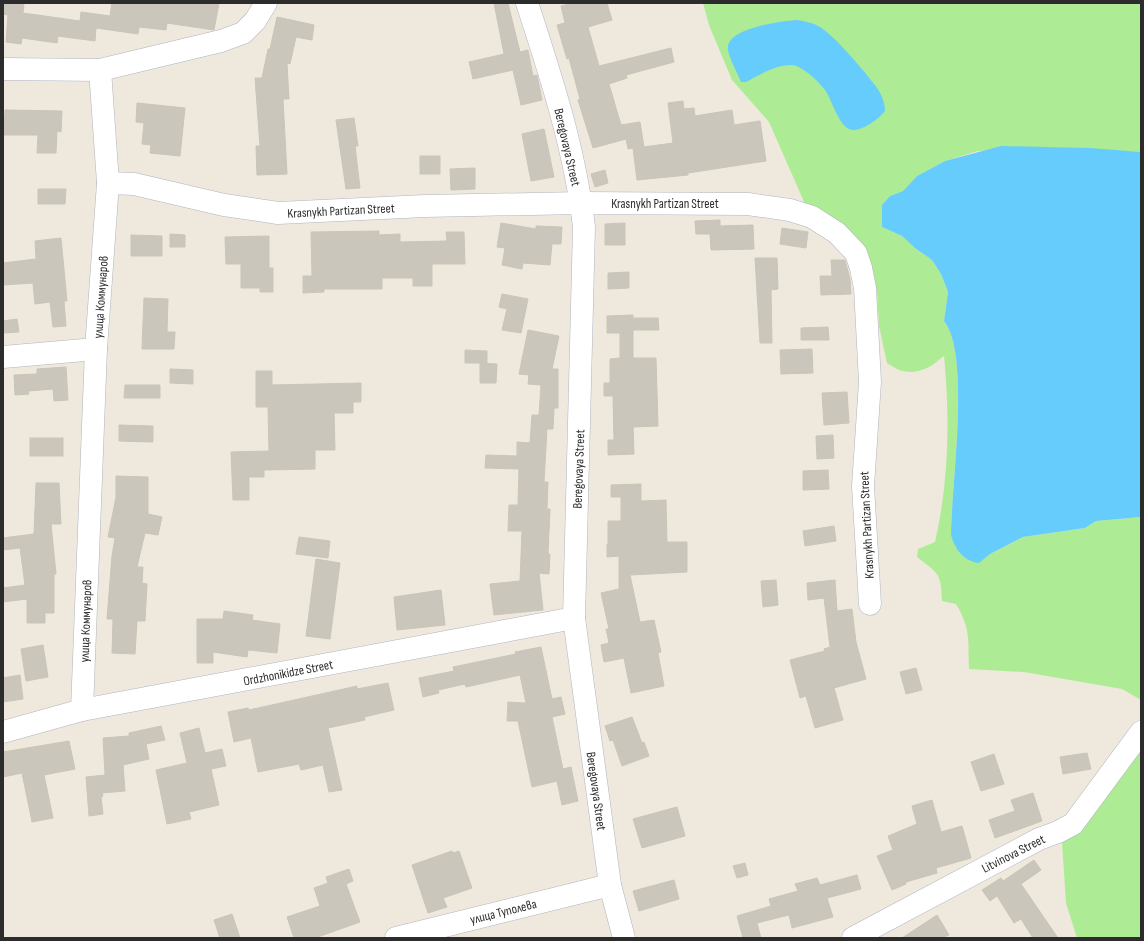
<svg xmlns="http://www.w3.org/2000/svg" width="1144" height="941" font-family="'Sofia Sans Condensed',sans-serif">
  <rect width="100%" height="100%" fill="#efe8dd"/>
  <g fill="#aeeb95">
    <path d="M703 3H1141V152L1045 147 978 151 945 161 917 176 903 191 890 196 882 205V227L902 236 915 248 932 260 941 274 948 292 944 321C971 354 951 488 951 535L978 563 990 554 1023 537 1085 528 1096 521 1141 517V700L1122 689 1024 672 969 669C968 641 971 629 956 604L942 601C941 571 938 574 917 557L918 549 935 542C949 482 950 417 944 356 939 359 934 365 929 367 913 375 901 373 887 363L879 326 877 291 867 256 805 204 769 122 732 80 709 25Z"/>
    <path d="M1141 749V938H1077L1066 903 1062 842Z"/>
  </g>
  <g fill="#66ccfb">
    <path d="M797 20C805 21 813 23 820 27 835 36 867 74 877 88 882 95 885 103 885 111 879 119 859 134 849 129 838 124 832 100 825 90 820 84 815 78 808 73 804 70 797 65 792 65 777 64 759 75 746 82H741C737 72 730 60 728 50 724 28 782 21 797 20Z"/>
    <path d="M1001 146 1090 148 1141 152V517L1096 521 1085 528 1023 537 990 554 979 563C963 561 955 549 951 535 951 488 971 354 944 321L948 292 941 274 932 260 915 248 902 236 882 227V205L890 196 903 191 917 176 945 161Z"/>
  </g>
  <g fill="#cac6bc" stroke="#cbc5b6">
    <path d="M3 3H24L23 13 80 21 81 12 110 16 112 3H219L214 30 167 23 166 30 139 27 138 34 96 28 95 41 58 36 57 43 22 38 21 44 6 42 8 15 3 14Z"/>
    <path d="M494 3H508L520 52 528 50 533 76 537 75 542 100 521 105 513 70 473 79 469 62 504 54Z"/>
    <path d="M573 3H607L612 20 588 27 599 66 671 48 674 62 626 75 627 78 609 84 621 125 640 122 644 147 673 143 668 103 683 101 684 109 694 108 695 116 732 110 734 125 760 121 766 161 688 173V175L637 180 633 148 628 149 626 139 593 148 578 100 580 99 569 58 567 59 557 25 565 23 561 6Z"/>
    <path d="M277 17 314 25 312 40 296 37 290 64 287 63 289 99H283L287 174 257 175 256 146H260L255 78H262L268 49H270Z"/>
    <path d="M137 103 185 108 180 156 150 153 151 145 142 144 144 123 136 122Z"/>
    <path d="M5 110 62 111 61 132 57 131 56 153H37L38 135H4Z"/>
    <path d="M354 118 358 146H355L360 188 346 189 336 120Z"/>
    <path d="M544 129 554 177 531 181 522 134Z"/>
    <rect x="420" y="156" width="20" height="18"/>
    <path d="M475 168V189L451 190 450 169Z"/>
    <path d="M605 170 608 183 595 187 591 174Z"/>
    <path d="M38 189H66L65 204H38Z"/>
    <path d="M720 220V226L753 225 754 249 711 250 710 234H696L695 221Z"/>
    <path d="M501 223 536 229V226L562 227 561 244H552L550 265 523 263 522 269 502 265 505 248 497 247Z"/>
    <path d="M625 223V245H605V224Z"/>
    <path d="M782 228 808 232 806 248 780 244Z"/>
    <path d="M379 231V235L400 234V242L447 241 446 232H464L465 264H432V286H413V278H382V289H324V292L303 293V276H312L311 232Z"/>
    <path d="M170 234 185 235V247H170Z"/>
    <path d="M131 235 162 236V256H131Z"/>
    <path d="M269 236V268H273V292H260V288H241V264H226L225 237Z"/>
    <path d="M61 238 67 301H64L66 326 53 327 50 302 35 304 33 283 3 285V263L36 259 35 241Z"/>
    <path d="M755 258H777L778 289 771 290 772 343H760Z"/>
    <path d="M831 260H845L850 279 851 294 821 295 820 276H832Z"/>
    <path d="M629 272V288L608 289V273Z"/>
    <path d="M502 294 528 299 521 333 502 330 507 309 499 307Z"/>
    <path d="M144 298 168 299 167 332H175L174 349H142Z"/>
    <path d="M633 315V318H658L659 330H633V358H656L658 426 633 427 634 454 608 455V440H614L613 396H604V383H610V359L620 358V333H607V316Z"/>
    <path d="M17 319 19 332 3 333V321Z"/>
    <path d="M828 327 829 340H801V328Z"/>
    <path d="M528 330 559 336 552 369H558V408H554L553 429H547L544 482H548L547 509H550L548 554H550L549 574 539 573 543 610 494 615 490 584 520 581 522 531H508L509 505H518L519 469 485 468 486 455 517 456V442L530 443 532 415H539L541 385 528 384 529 375 519 374Z"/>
    <path d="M812 349 813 373 781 374 780 350Z"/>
    <path d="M465 350 487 351V363H465Z"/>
    <path d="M480 363 497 364 496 383H480Z"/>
    <path d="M66 367 68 400 54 401 53 389 28 391 29 394 15 395 14 375 37 374V369Z"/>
    <path d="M170 369 193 370V384L170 383Z"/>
    <path d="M256 371H272V385L361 383V402H353V413H334L335 450H315V469L264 470V477H249V500H233L231 452 269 451 268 407H256Z"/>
    <path d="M125 385H160V398H124Z"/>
    <path d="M847 392 849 423 824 425 822 393Z"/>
    <path d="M119 425 153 426V442L119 441Z"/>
    <path d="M833 435 834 458 817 459 816 436Z"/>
    <rect x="30" y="438" width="33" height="18"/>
    <path d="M828 470 829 489 803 490V471Z"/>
    <path d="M116 476 148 477V514L162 517 158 535 145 533 137 567H143L142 583 147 584 145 621H137L135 654 112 653 113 619H107L112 556 115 538 108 537 116 497Z"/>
    <path d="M36 483H59L61 524H51L56 574H54V613H45V623H27V599L3 602V588L25 585 20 548 3 550V538L34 534Z"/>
    <path d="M641 484V501L666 500 667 542H687V572L630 575 640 622 654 620 661 652 658 653 664 686 631 693 624 658 604 662 601 645 609 643 606 629H609L601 593 619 589V556L607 557V544H608V521H621V497H611V485Z"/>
    <path d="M834 526 836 541 805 546 803 531Z"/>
    <path d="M299 537 330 541 328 558 296 554Z"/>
    <path d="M316 559 340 563 330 639 306 636Z"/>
    <path d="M776 580 778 605 763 607 761 581Z"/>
    <path d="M835 580 837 611 852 609 856 642 866 679 834 688 843 720 815 728 806 696 800 698 790 660 825 651 824 649 830 647 824 598 808 600 807 583Z"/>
    <path d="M441 590 445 625 397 630 394 597Z"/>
    <path d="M224 611 253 615 252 620 280 624 277 653 248 650 247 657 213 652V663H197V619H223Z"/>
    <path d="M43 645 48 677 26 681 21 649Z"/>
    <path d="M541 647 552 699 561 697 565 714 552 717 563 769 571 767 578 801 562 805 557 781 532 787 518 721H507L508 702 526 703 520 675 466 687 465 684 438 690 439 693 423 697 419 678 454 671 453 667 516 654 515 652Z"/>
    <path d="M916 668 922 690 906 694 900 672Z"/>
    <path d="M20 675 23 699 3 702V678Z"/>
    <path d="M388 683 394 710 364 717 365 720 328 728 342 790 329 792 323 765 301 770 299 764 258 772 251 738 234 742 228 712 248 708 249 710 357 686V689Z"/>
    <path d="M632 717 642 743 644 742 649 756 622 766 613 740 610 741 605 726Z"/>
    <path d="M161 726 165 740 146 744 149 759 123 765 125 791 102 793 103 796 101 797 103 814 89 816 86 777 105 775 103 738 129 736V733Z"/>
    <path d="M199 728 205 753 222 749 226 766 211 769 219 805 189 812 191 819 167 824 156 770 187 763 180 733Z"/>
    <path d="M69 741 75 769 44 775 53 818 32 822 22 773 3 777V752Z"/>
    <path d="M1087 753 1091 769 1063 774 1060 757Z"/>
    <path d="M994 754 1004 784 981 791 971 762Z"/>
    <path d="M1033 793 1042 821 995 838 989 820 1015 811 1011 800Z"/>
    <path d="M932 800 941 832 962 826 971 858 936 868 937 873 906 882V884L892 890 877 856 893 850 888 836 917 824 912 806Z"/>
    <path d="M677 807 685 836 642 848 633 819Z"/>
    <path d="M452 851 453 853 459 851 472 888 443 898 447 907 428 913 412 865Z"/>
    <path d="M1034 860 1041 870 1021 884 1058 938H1033L1021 919 1014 923 997 896 990 901 982 890 1001 878 1003 881Z"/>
    <path d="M745 863 748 875 737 878 733 866Z"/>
    <path d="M349 869 353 881 346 884 360 922 315 938H294L287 917 320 906 314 888 328 883 326 877Z"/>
    <path d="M857 875 861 889 827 898 833 917 792 928 789 915 757 923 761 938H743L737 916 771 906 769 899 798 891 795 884 817 878 820 885Z"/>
    <path d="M674 880 679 899 639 911 633 891Z"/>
    <path d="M232 914 240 938H220L214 920Z"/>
    <path d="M937 915 949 935 941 938H902Z"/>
  </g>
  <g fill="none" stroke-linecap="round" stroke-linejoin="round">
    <g stroke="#b1b3c1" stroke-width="23">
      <g id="minor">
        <path d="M527 3C551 76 575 150 584 227L574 618 610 885 624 938"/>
        <path d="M3 69 100 70 221 41 243 33 255 21 266 3"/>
        <path d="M108 183 134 184 224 205 278 213 425 206 581 203 748 204 790 210 812 217 837 233 856 253 861 268 865 288 870 382 863 486 870 604"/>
        <path d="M3 357 96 349"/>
        <path d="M82 710 96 349 108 183 100 70"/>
        <path d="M3 732 82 710 574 618"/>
        <path d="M396 938 610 885"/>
        <path d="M853 938 1039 839 1058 832 1073 824 1141 732"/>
      </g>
    </g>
    <use href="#minor" stroke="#fff" stroke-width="22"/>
  </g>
  <g text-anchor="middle" stroke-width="3" stroke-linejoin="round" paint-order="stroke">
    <g font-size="13" fill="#2c2c2c" stroke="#fff">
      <text transform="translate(568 147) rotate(77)" y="5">Beregovaya Street</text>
      <text x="665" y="208">Krasnykh Partizan Street</text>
      <text transform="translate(341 210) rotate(-3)" y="5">Krasnykh Partizan Street</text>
      <text transform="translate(100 297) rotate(-86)" y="5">улица Коммунаров</text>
      <text transform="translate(578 469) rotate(-88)" y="5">Beregovaya Street</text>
      <text transform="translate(866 525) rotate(-93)" y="5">Krasnykh Partizan Street</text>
      <text transform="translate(85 621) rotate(-88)" y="5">улица Коммунаров</text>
      <text transform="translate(288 672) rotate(-11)" y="5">Ordzhonikidze Street</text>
      <text transform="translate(597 791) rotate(82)" y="5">Beregovaya Street</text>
      <text transform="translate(1013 853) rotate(-27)" y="5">Litvinova Street</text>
      <text transform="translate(503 911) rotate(-14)" y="5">улица Туполева</text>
    </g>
  </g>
  <rect width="1144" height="941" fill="none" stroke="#2c2c2c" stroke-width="8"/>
</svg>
